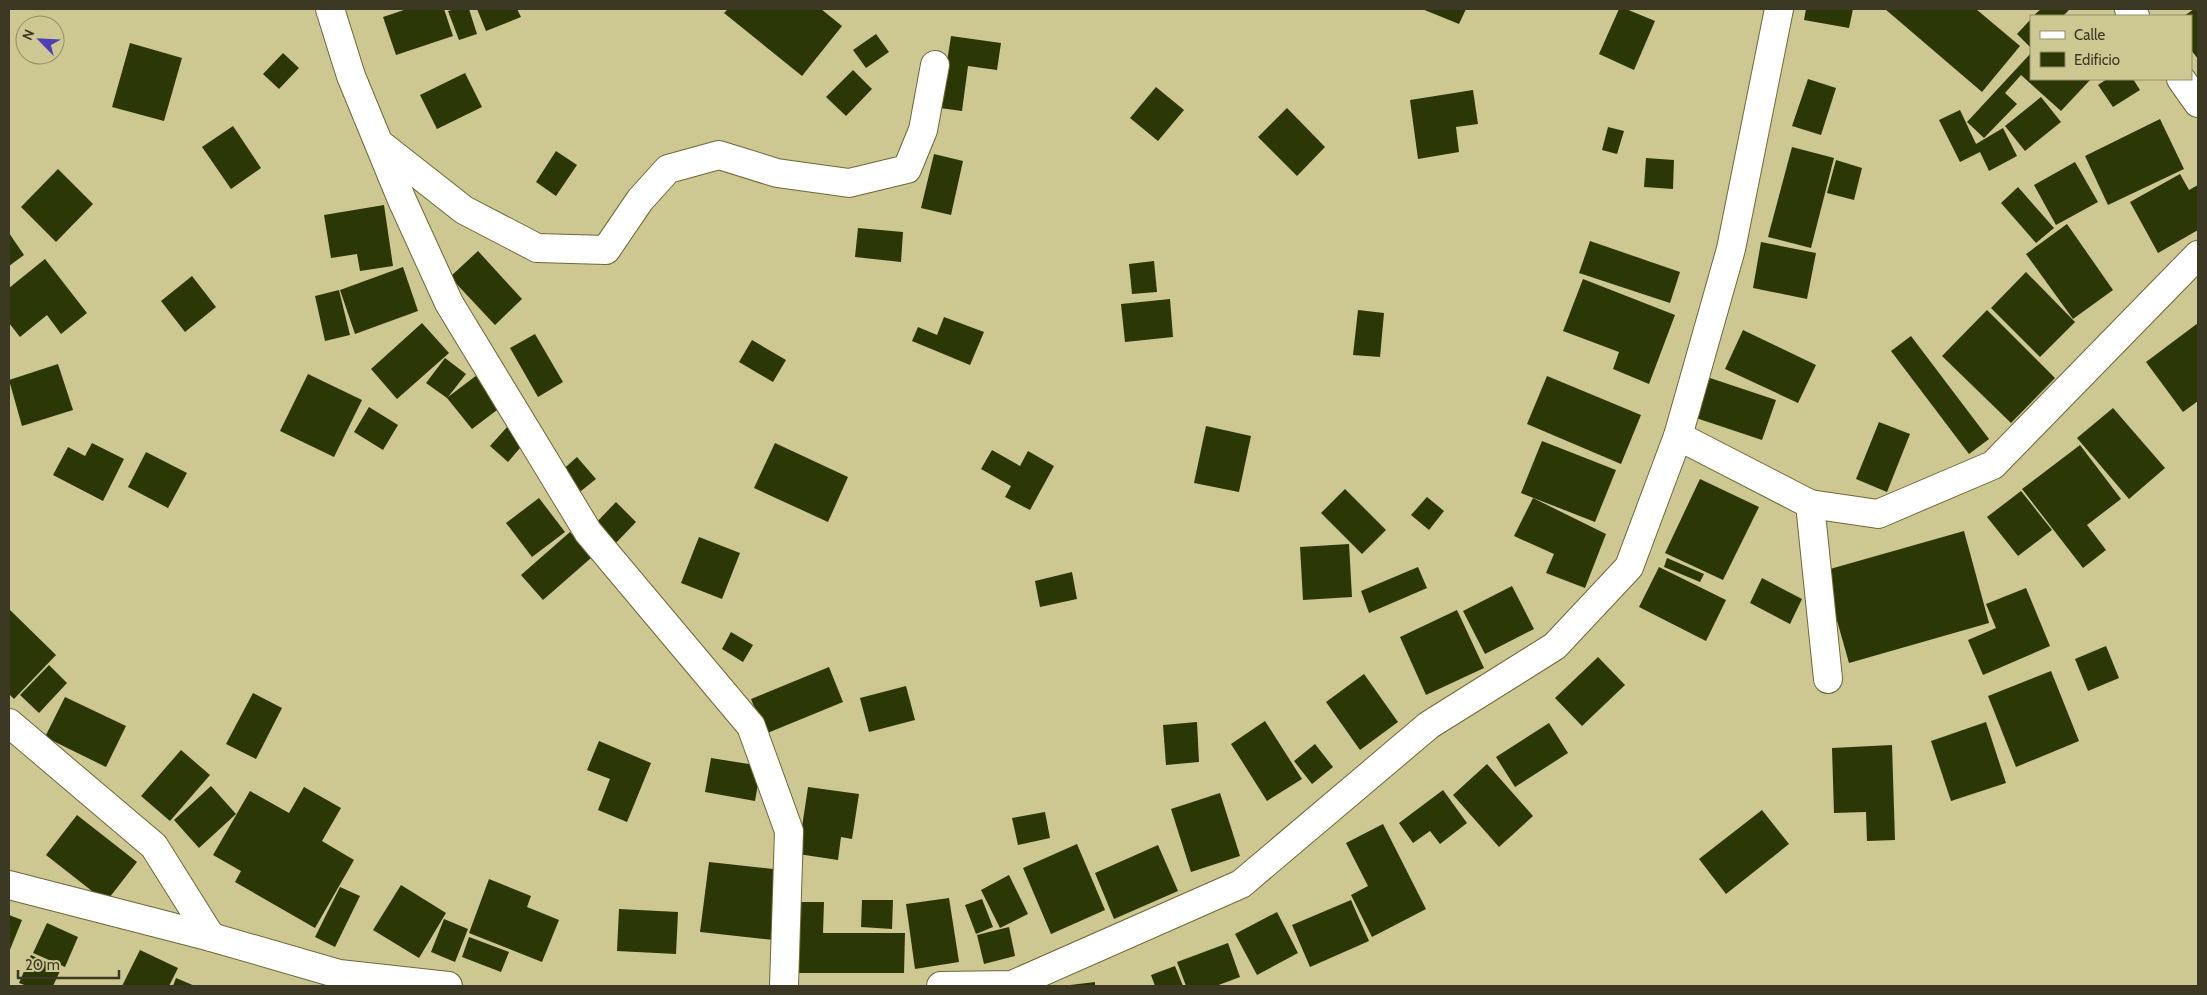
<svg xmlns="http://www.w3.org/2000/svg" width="2207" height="995" font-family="Cabin,sans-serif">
  <rect width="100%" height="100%" fill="#cdc792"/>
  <g fill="#2c3706">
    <path d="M407 9H444L453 36 396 55 383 17Z"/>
    <path d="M455 9H469L477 34 459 40 448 11Z"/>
    <path d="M477 9H517L521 17 486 31Z"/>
    <path d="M728 9H821L842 26 802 76 724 13Z"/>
    <path d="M1422 9H1466L1459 24Z"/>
    <path d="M1619 9H1626L1655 21 1634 70 1599 54Z"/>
    <path d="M1806 9H1853L1849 28 1804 20Z"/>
    <path d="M1885 9H1976L2020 46 1982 92Z"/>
    <path d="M2041 9H2070L2063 16H2033Z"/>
    <path d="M2194 9H2198V59L2191 50V16H2184Z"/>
    <path d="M2031 19V48L2017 34Z"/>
    <path d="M876 34 889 52 866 68 853 50Z"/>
    <path d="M951 36 1001 43 997 70 968 66 962 111 940 108Z"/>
    <path d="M130 43 182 58 164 121 112 107Z"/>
    <path d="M283 53 299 68 279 89 263 74Z"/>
    <path d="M2031 53V79H2091L2061 111 2021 75 2005 93 2017 104 1984 138 1967 122Z"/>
    <path d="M853 70 872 89 846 116 826 97Z"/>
    <path d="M465 73 482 107 437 129 420 95Z"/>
    <path d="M1808 79 1836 88 1821 135 1792 126Z"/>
    <path d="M2107 79H2133L2140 90 2113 107 2098 85Z"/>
    <path d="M1156 87 1184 110 1158 141 1130 118Z"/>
    <path d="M1473 90 1478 124 1456 127 1459 152 1418 159 1410 100Z"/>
    <path d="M2041 97 2061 122 2025 151 2005 126Z"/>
    <path d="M1287 108 1325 147 1297 176 1258 137Z"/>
    <path d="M1960 110 1976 144 2003 128 2017 156 1989 171 1980 152 1960 162 1939 120Z"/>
    <path d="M2160 119 2184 169 2108 205 2085 156Z"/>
    <path d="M233 126 261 168 231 189 202 147Z"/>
    <path d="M1608 127 1624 131 1617 154 1602 150Z"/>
    <path d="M1792 147 1834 158 1811 248 1768 237Z"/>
    <path d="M556 151 577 165 556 196 536 182Z"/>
    <path d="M934 154 963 161 951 215 921 208Z"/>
    <path d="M1646 158 1674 160 1673 189 1644 187Z"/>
    <path d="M1836 160 1862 168 1854 200 1827 193Z"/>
    <path d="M2075 162 2098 202 2056 225 2034 185Z"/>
    <path d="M58 169 93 204 56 242 21 207Z"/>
    <path d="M2180 174 2189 190 2198 185V230L2158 253 2130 202Z"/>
    <path d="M2018 187 2054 228 2036 243 2001 203Z"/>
    <path d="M384 205 393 266 360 271 357 254 331 258 324 215Z"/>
    <path d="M2067 224 2113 290 2073 319 2026 254Z"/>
    <path d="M858 228 903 232 901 262 855 257Z"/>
    <path d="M9 233 24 255 9 266Z"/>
    <path d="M1590 241 1680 272 1670 303 1579 273Z"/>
    <path d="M1761 242 1816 253 1807 299 1753 288Z"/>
    <path d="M478 251 522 299 495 325 450 277Z"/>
    <path d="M45 259 87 313 61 334 47 315 20 337 9 323V288Z"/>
    <path d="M1154 261 1157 292 1132 294 1129 264Z"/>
    <path d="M403 267 418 311 355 334 340 290Z"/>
    <path d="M2026 272 2075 322 2040 357 1991 308Z"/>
    <path d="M192 276 216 307 185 332 161 301Z"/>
    <path d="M1583 279 1675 315 1649 384 1613 369 1619 352 1563 331Z"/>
    <path d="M339 290 350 335 325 341 315 296Z"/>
    <path d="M1170 299 1173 337 1125 342 1121 304Z"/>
    <path d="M1358 310 1384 313 1380 357 1353 355Z"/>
    <path d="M1987 310 2055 378 2011 423 1942 356Z"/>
    <path d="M944 317 984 332 970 365 912 341 918 327 937 335Z"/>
    <path d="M422 323 449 353 397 399 371 369Z"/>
    <path d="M2198 323V401L2183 412 2146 362Z"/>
    <path d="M1743 330 1816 365 1798 403 1725 369Z"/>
    <path d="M535 334 563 382 538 397 510 348Z"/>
    <path d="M1911 336 1989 439 1969 454 1891 351Z"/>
    <path d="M752 340 786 360 773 382 739 362Z"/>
    <path d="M445 358 466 374 448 397 477 375 501 407 472 429 447 398 426 383Z"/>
    <path d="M58 364 73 410 22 426 9 380Z"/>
    <path d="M308 374 362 400 334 457 280 431Z"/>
    <path d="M1547 376 1641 415 1621 464 1527 424Z"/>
    <path d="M1710 378 1776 400 1762 440 1696 418Z"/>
    <path d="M369 407 398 425 383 450 354 432Z"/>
    <path d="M2113 408 2165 468 2129 499 2077 438Z"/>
    <path d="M1879 422 1910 434 1887 492 1856 479Z"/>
    <path d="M508 426 526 441 508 462 490 446Z"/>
    <path d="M1206 426 1251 436 1239 492 1194 483Z"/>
    <path d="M1542 441 1616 470 1595 522 1521 493Z"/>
    <path d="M92 443 124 459 103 501 53 475 68 447 85 456Z"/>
    <path d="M775 443 848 477 828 522 754 488Z"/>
    <path d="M2080 445 2121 499 2087 525 2106 550 2083 568 2022 489Z"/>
    <path d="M992 450 1020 466 1028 451 1054 466 1030 510 1005 497 1011 486 981 469Z"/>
    <path d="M146 452 187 473 168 508 128 487Z"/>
    <path d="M577 457 596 479 576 495 558 474Z"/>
    <path d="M1700 479 1759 507 1723 580 1665 553Z"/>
    <path d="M1345 489 1386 530 1362 554 1321 513Z"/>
    <path d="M2021 491 2052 530 2018 556 1987 517Z"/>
    <path d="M1427 497 1444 511 1429 530 1411 515Z"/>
    <path d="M539 498 565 532 532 557 506 523Z"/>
    <path d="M1533 498 1606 534 1585 588 1546 573 1554 554 1514 536Z"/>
    <path d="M616 502 636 522 613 546 593 526Z"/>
    <path d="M1964 531 1989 623 1849 663 1823 571Z"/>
    <path d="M570 532 591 558 543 600 521 575Z"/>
    <path d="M699 537 740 553 722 599 681 583Z"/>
    <path d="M1349 544 1352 597 1303 600 1300 547Z"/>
    <path d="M1667 558 1704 574 1700 582 1664 567Z"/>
    <path d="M1418 567 1427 588 1369 613 1361 591Z"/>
    <path d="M1659 567 1726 600 1706 641 1639 607Z"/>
    <path d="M1072 572 1077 599 1040 607 1035 581Z"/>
    <path d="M1762 578 1802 599 1790 624 1750 603Z"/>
    <path d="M1512 586 1534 629 1485 654 1463 611Z"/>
    <path d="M2026 588 2050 646 1983 675 1968 640 1996 628 1986 604Z"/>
    <path d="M9 609 56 655 14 699 9 694Z"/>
    <path d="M1457 610 1484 668 1426 695 1400 637Z"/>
    <path d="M731 632 753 645 743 662 722 649Z"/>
    <path d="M2106 646 2119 678 2088 691 2075 659Z"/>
    <path d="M1598 657 1625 685 1582 726 1555 698Z"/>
    <path d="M49 665 67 683 39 713 20 695Z"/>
    <path d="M829 667 843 702 765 734 751 699Z"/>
    <path d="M2051 671 2079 741 2016 767 1988 696Z"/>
    <path d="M1364 674 1398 722 1360 750 1326 702Z"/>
    <path d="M906 686 915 720 869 732 860 698Z"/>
    <path d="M253 693 282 708 256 759 226 744Z"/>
    <path d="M65 697 126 726 106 767 45 737Z"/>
    <path d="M1265 721 1302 779 1267 801 1231 744Z"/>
    <path d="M1197 722 1199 762 1166 765 1163 725Z"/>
    <path d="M1986 722 2006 783 1951 801 1931 741Z"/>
    <path d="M1549 723 1568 753 1515 787 1496 757Z"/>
    <path d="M599 741 651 763 627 822 598 810 610 779 587 770Z"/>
    <path d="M1315 744 1333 767 1312 784 1294 761Z"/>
    <path d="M1892 745 1895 840 1867 841 1866 812 1834 813 1832 748Z"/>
    <path d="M181 750 210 775 170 821 141 796Z"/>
    <path d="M711 758 761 766 755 801 705 792Z"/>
    <path d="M1487 764 1533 816 1499 847 1453 795Z"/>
    <path d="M211 786 236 814 199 848 174 820Z"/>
    <path d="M304 787 341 808 322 841 354 860 315 928 235 882 241 871 213 855 250 791 289 813Z"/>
    <path d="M808 787 859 794 852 839 841 837 838 860 798 854Z"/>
    <path d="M1443 790 1467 823 1440 844 1430 831 1413 843 1399 823Z"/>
    <path d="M1220 793 1240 856 1191 872 1171 809Z"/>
    <path d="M1762 810 1789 844 1726 894 1699 859Z"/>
    <path d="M1045 812 1050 838 1018 845 1012 818Z"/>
    <path d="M77 815 137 862 106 902 46 855Z"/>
    <path d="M1383 824 1426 909 1372 937 1351 895 1368 886 1346 843Z"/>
    <path d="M1077 844 1105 910 1051 934 1023 868Z"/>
    <path d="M1158 845 1178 891 1114 919 1095 873Z"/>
    <path d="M709 862 782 870 774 940 700 932Z"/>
    <path d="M1009 875 1028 914 1000 928 981 890Z"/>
    <path d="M489 879 531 896 527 907 559 920 542 962 469 933Z"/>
    <path d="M401 885 446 913 419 958 373 930Z"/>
    <path d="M340 887 360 896 335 947 315 937Z"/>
    <path d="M949 898 959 962 915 969 906 904Z"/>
    <path d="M982 899 993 927 976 934 965 905Z"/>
    <path d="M862 900H893L892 929 861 927Z"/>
    <path d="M1351 900 1369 941 1310 967 1292 925Z"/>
    <path d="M797 902H824L823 933H905L904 973H796Z"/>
    <path d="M619 909 678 912 676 954 617 951Z"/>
    <path d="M1277 912 1298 953 1257 975 1235 934Z"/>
    <path d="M9 915 22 920 9 952Z"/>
    <path d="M444 919 468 929 455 962 431 952Z"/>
    <path d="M47 923 78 937 65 967 33 953Z"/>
    <path d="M1009 927 1015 956 984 964 977 935Z"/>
    <path d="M469 937 509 952 501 972 462 957Z"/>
    <path d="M1228 943 1240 977 1216 986H1186L1177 962Z"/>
    <path d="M140 950 178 968 169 986H122Z"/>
    <path d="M31 955 61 969 53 986H27L19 983Z"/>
    <path d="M1175 966 1183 986H1155L1151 975Z"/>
    <path d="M176 978 195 986H173Z"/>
    <path d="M1095 982V986H1070V985Z"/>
  </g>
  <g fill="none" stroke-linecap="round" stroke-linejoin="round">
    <g stroke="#6f6836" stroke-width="30">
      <g id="minor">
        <path d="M330 9 351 76 402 200 449 303 588 532 751 726 789 831 784 986"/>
        <path d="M2129 9 2135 16"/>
        <path d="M2181 79 2198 103"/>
        <path d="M380 144 464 210 537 248 606 250 640 200 668 169 719 155 777 173 849 183 907 169 923 130 935 65"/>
        <path d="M1678 436 1810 504 1878 514 1993 465 2198 255"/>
        <path d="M1810 504 1828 679"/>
        <path d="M9 723 154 846 211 937"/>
        <path d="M9 885 211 937 339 974 448 986"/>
        <path d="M941 986 1012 985 1241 884 1429 725 1555 646 1629 567 1678 436 1731 249 1779 9"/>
      </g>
    </g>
    <use href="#minor" stroke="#fff" stroke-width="28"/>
  </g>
  <rect width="2207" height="995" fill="none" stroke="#3b3923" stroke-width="20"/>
  <rect x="2030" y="15" width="162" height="65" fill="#cdc792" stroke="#938e66"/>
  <rect x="2040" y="31" width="25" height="8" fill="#ffffff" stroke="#938e66"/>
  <text x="2074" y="40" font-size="15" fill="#3b3923">Calle</text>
  <rect x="2040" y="52" width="25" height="15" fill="#2c3706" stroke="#938e66"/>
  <text x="2074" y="65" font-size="15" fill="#3b3923">Edificio</text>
  <g transform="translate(40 40) rotate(294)"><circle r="24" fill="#cdc792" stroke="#938e66"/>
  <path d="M0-4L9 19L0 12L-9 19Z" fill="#4e3fb6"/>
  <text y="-8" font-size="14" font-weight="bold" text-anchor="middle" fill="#3b3923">N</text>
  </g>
  <path d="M18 970v8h101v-8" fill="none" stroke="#3b3923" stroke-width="2.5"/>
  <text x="25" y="970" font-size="15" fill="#3b3923" stroke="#cdc792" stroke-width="4" paint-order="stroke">20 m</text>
</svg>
